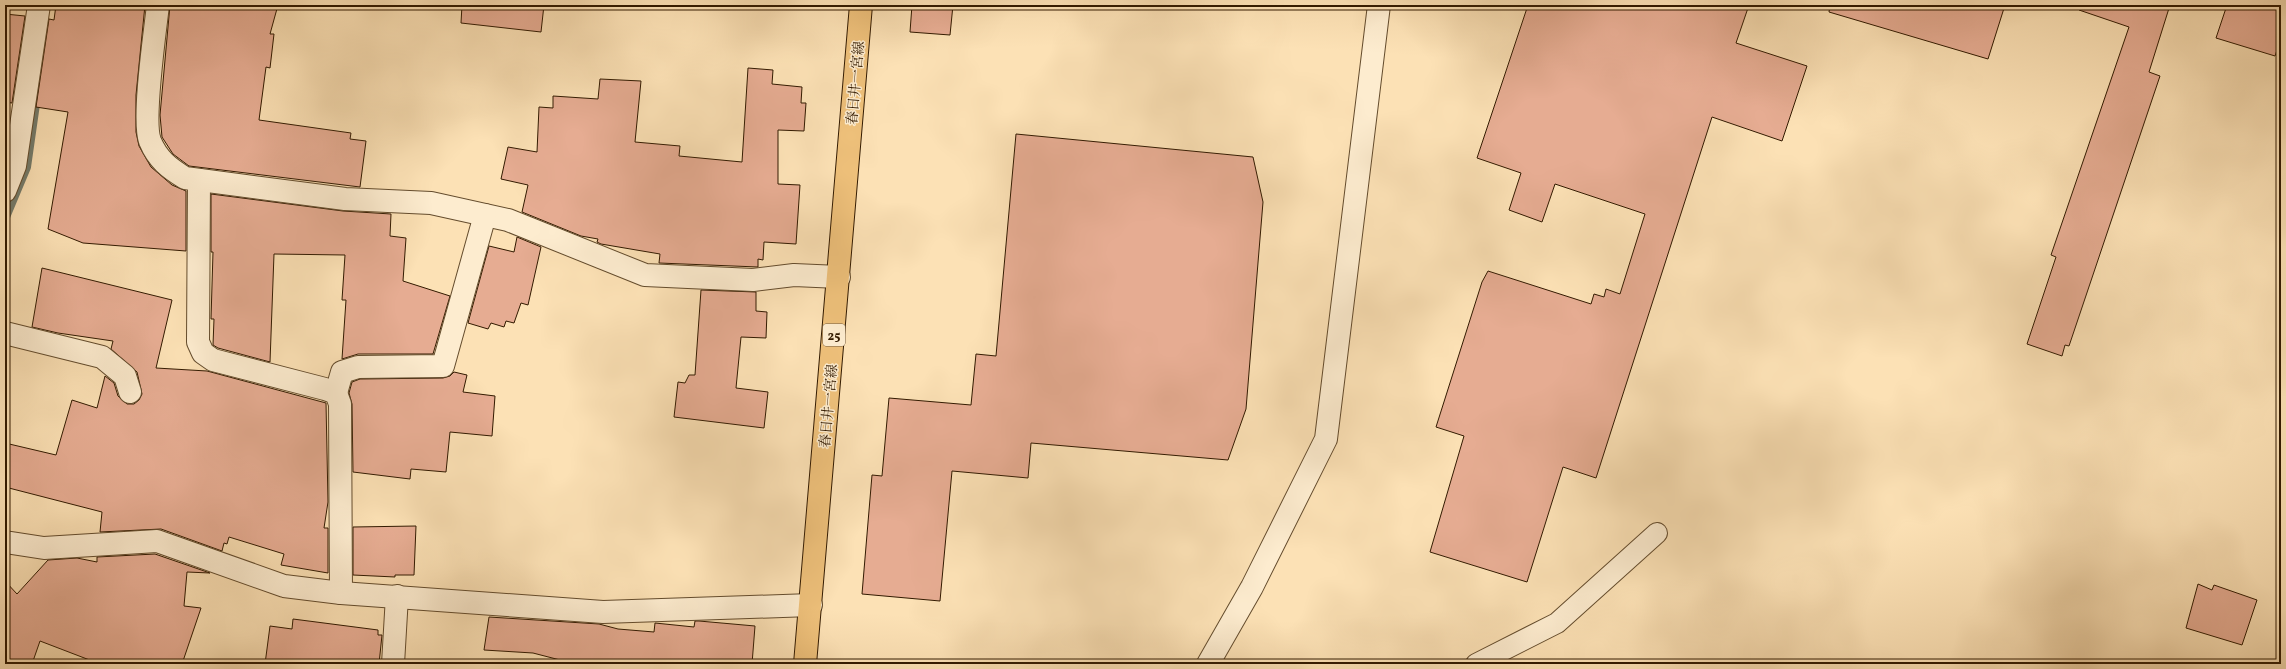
<svg xmlns="http://www.w3.org/2000/svg" width="2286" height="669" font-family="Vollkorn,'Noto Serif JP',serif">
  <rect width="100%" height="100%" fill="#fce1b5"/>
  <filter id="stains"><feTurbulence type="fractalNoise" baseFrequency=".005" numOctaves="4"/><feColorMatrix values="0 0 0 0 .2 0 0 0 0 .09 0 0 0 0 .02 0 0 0 .5 -.17"/></filter>
  <radialGradient id="worn" r=".72"><stop offset=".6" stop-color="#630" stop-opacity="0"/><stop offset="1" stop-color="#630" stop-opacity=".3"/></radialGradient>
  <g fill="none" stroke-linecap="round" stroke-linejoin="round">
    <path stroke="#747b6b" stroke-width="10" d="M5 217 26 167 37 90"/>
  </g>
  <g fill="#e6ac92" stroke="#321a00">
    <path d="M56 5H145L136 95V132L139 146 151 167 172 185 186 191V251L83 243 48 229 68 112 36 107 49 19 54 20Z"/>
    <path d="M170 5H278L270 34H274L270 68 266 67 259 120 351 133 350 139 366 141 360 187 189 166 173 154 162 137 160 115Z"/>
    <path d="M462 5H544L541 32 461 23Z"/>
    <path d="M912 5H953L950 35 910 32Z"/>
    <path d="M1528 5H1749L1736 43 1807 66 1782 141 1712 117 1596 478 1563 467 1527 582 1430 552 1464 436 1436 427 1482 282 1488 271 1591 304 1594 294 1604 297 1606 289 1620 294 1645 214 1555 184 1542 222 1509 210 1521 173 1477 158Z"/>
    <path d="M1830 5H2005L1988 59 1829 12Z"/>
    <path d="M2080 5H2170L2149 72 2160 76 2069 346 2065 345 2062 356 2027 344 2056 257 2051 255 2129 27 2079 10Z"/>
    <path d="M2227 5H2281V38L2275 56 2216 38Z"/>
    <path d="M5 14 25 16 12 103 5 102Z"/>
    <path d="M748 68 773 70 772 84 802 87 801 103H806L804 131 778 130V184L800 185 796 244 764 242 763 260 758 259V267L659 263 660 254 601 244 597 242 598 239 581 236 522 212 528 185 501 179 508 147 537 152 539 107 553 108V96L598 99 600 79 641 81 635 142 680 146 679 156 742 162Z"/>
    <path d="M1016 134 1253 157 1263 202 1246 409 1228 460 1031 443 1028 478 952 471 940 601 862 594 872 475 882 476 889 398 971 405 976 354 996 356Z"/>
    <path d="M211 194 343 211 391 214 390 236 406 238 403 281 450 296 433 354H358L342 359 346 300H342L345 255 274 254 270 362 218 348 213 345 214 319H211L213 252H211Z"/>
    <path d="M517 237 541 247 528 305 521 303 514 323 506 321 504 327 491 323 488 329 468 323 489 246 514 252Z"/>
    <path d="M42 268 172 300 156 368 207 371 326 403 328 502 324 528H328V573L281 565 284 554 229 537 227 544 224 543 222 551 161 529 100 532 102 512 5 487V443L56 455 72 400 97 408 105 376 114 383 118 396 127 404H134L139 400 142 394 137 372 111 349 113 341 58 333 32 327Z"/>
    <path d="M701 290 756 292V311L767 312 766 338 741 337 736 388 768 392 764 428 674 417 678 382 685 383 689 375H695Z"/>
    <path d="M454 372 467 375 463 392 495 396 492 436 450 432 446 472 411 469 410 479 353 472 352 404 349 393 352 382 360 379 443 378 450 376Z"/>
    <path d="M416 526 414 575H395V577L353 575V527Z"/>
    <path d="M155 554 210 573 187 572 184 606 201 608 182 664H100L40 641 32 664H5V581L17 594 48 560 77 558 97 562V557Z"/>
    <path d="M2198 584 2212 590 2214 585 2257 600 2242 645 2186 628Z"/>
    <path d="M489 617 599 624 618 629 654 632 655 623 694 627 695 621H699L755 626 752 664H559L560 660 533 653 484 650Z"/>
    <path d="M293 619 378 630V635H382L379 664H265L270 626 292 629Z"/>
  </g>
  <g fill="none" stroke-linecap="round" stroke-linejoin="round">
    <g stroke="#644c2d" stroke-width="22">
      <path id="service" d="M1476 664 1557 623 1657 533"/>
    </g>
    <g stroke="#644c2d" stroke-width="24">
      <g id="minor">
        <path d="M158 5C155 32 142 120 150 141 158 160 169 168 185 178L345 199 431 203 508 220 645 275 753 280 794 275 839 277"/>
        <path d="M199 180 198 342 203 353 213 360 325 389 336 393 340 404 341 593"/>
        <path d="M5 191 15 166 39 5"/>
        <path d="M5 333 102 357 125 376 130 392"/>
        <path d="M336 393 342 372 358 367 443 366 485 215"/>
        <path d="M5 542 44 548 157 541 284 586 341 593 603 612 811 605"/>
        <path d="M393 664 397 596"/>
      </g>
    </g>
    <g stroke="#644c2d" stroke-width="24">
      <path id="tertiary" d="M1208 664 1252 587 1326 439 1379 5"/>
    </g>
    <g stroke="#321a00" stroke-width="24">
      <path id="primary" d="M805 664 861 5"/>
    </g>
    <use href="#service" stroke="#fdeccf" stroke-width="20"/>
    <use href="#minor" stroke="#fdeccf" stroke-width="22"/>
    <use href="#tertiary" stroke="#fdeccf" stroke-width="22"/>
    <use href="#primary" stroke="#eec07a" stroke-width="22"/>
  </g>
  <g text-anchor="middle" stroke-width="3" stroke-linejoin="round" paint-order="stroke">
    <rect fill="#fdeccf" stroke="#6f593e" stroke-width="1" x="823" y="324" width="22" height="22" rx="3"/>
    <g font-size="13" font-weight="bold" fill="#321a00">
      <text x="834" y="340">25</text>
    </g>
    <g font-size="14" fill="#321a00" stroke="#fdeccf">
      <text transform="translate(855 83) rotate(-85)" y="5">春日井一宮線</text>
      <text transform="translate(828 406) rotate(-85)" y="5">春日井一宮線</text>
    </g>
  </g>
  <rect width="2286" height="669" fill="none" stroke="#fce1b5" stroke-width="20"/>
  <rect x="6" y="6" width="2274" height="657" fill="none" stroke="#321a00" stroke-width="2"/>
  <rect x="10" y="10" width="2266" height="649" fill="none" stroke="#321a00"/>
  <rect width="100%" height="100%" filter="url(#stains)"/>
  <rect width="100%" height="100%" fill="url(#worn)"/>
</svg>
